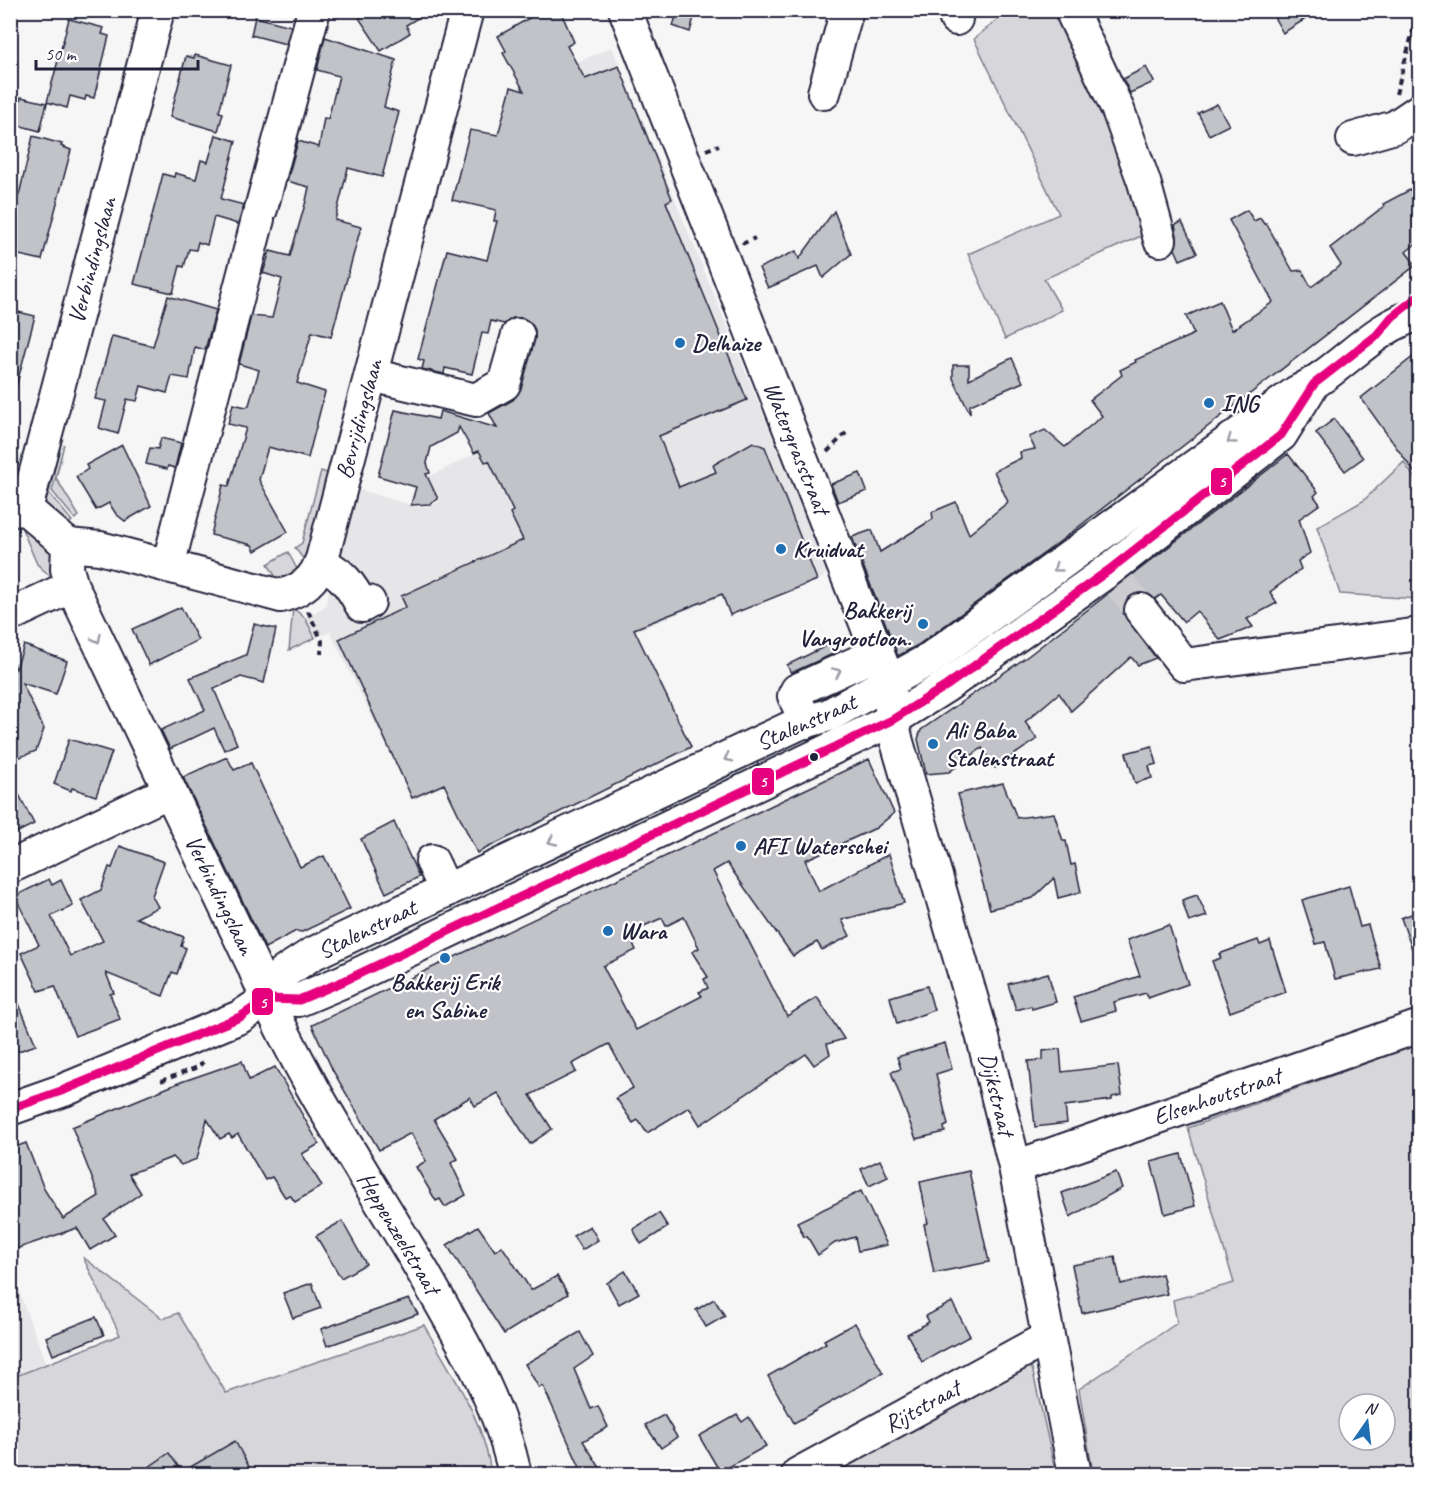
<svg xmlns="http://www.w3.org/2000/svg" width="1430" height="1485" font-family="Caveat,sans-serif">
  <rect width="100%" height="100%" fill="#f6f6f7"/>
  <filter id="ink" filterUnits="userSpaceOnUse"><feTurbulence type="fractalNoise" baseFrequency=".0167" numOctaves="2"/><feDisplacementMap in="SourceGraphic" scale="12" xChannelSelector="R" yChannelSelector="G"/><feConvolveMatrix kernelMatrix="1 2 1 2 8 2 1 2 1" color-interpolation-filters="sRGB"/></filter>
  <g filter="url(#ink)">
    <g fill="#e6e6e9">
      <path d="M612 47 828 571 820 580 730 615 721 596 636 631 693 748 584 800 518 672 507 757 413 800 330 632 315 638 305 618 325 606 357 489 418 507 432 506 440 500 428 477 479 452 471 437 494 427 484 404 509 388 543 249 562 69Z"/>
      <path d="M11 1270 46 1364 11 1378H10Z"/>
    </g>
    <g fill="#d7d7db" stroke="#7c7c8b" stroke-width="1.5" fill-rule="evenodd">
      <path d="M1008 11H1064L1150 232 1044 279 1062 310 1005 339 968 254 1059 214 974 39Z"/>
      <path d="M55 438 62 439 49 493 72 521 65 526 42 509Z"/>
      <path d="M64 444 56 478 79 516 75 519 52 491Z"/>
      <path d="M1404 462 1419 485V599L1340 594 1317 527 1363 501Z"/>
      <path d="M321 471 330 474 307 564 295 548 302 543Z"/>
      <path d="M19 522 58 556 54 580 37 564Z"/>
      <path d="M288 552 298 571 295 575 278 581 268 564Z"/>
      <path d="M293 608 305 618 315 638 289 650Z"/>
      <path d="M1419 1044V1474H1093L1079 1389 1177 1323 1173 1300 1234 1283 1188 1128ZM1349 1404H1385V1440H1349Z"/>
      <path d="M83 1257 163 1319 178 1313 226 1393 424 1325C450 1372 485 1420 491 1474H11V1378L120 1335Z"/>
      <path d="M1018 1367 1032 1368 1056 1474H829L999 1374Z"/>
    </g>
    <g fill="#c2c2c9" stroke="#22223b" stroke-width="1.5" fill-rule="evenodd">
      <path d="M370 10H431L406 25 410 33 381 51 359 18Z"/>
      <path d="M543 10H560L574 42 567 46 585 79 619 66 672 199 666 202 747 400 659 436 679 487 716 472 713 465 753 442 765 447 817 580 730 615 722 594 634 629 691 747 477 853 444 784 412 798 339 639 406 607 401 596 523 540 510 513 513 511 489 461 485 462 479 451 474 453 459 427 457 433 431 447 427 463 430 473 426 474 438 499 430 504 411 505 416 487 378 476 395 410 438 419 440 411 497 428 489 413 513 400 521 389 535 339V330L531 323 523 318H513L504 324 491 321 488 334 482 333 472 374 445 368 444 374 422 369 424 361 418 359 447 250 487 260 497 221H494L496 210 452 200 470 130 498 135 511 87 524 91 503 53 506 51 498 36Z"/>
      <path d="M678 10H696L690 32 673 26Z"/>
      <path d="M1270 10H1320L1283 33Z"/>
      <path d="M255 17 291 26 286 44 251 35Z"/>
      <path d="M69 19 104 28 102 34 109 36 94 98 86 96 85 100 70 96 67 108 47 102Z"/>
      <path d="M325 37 396 60 384 107 399 112 382 177 348 168 335 220 361 227 331 337 312 332 297 383 325 392 308 458 268 447 259 480 288 532 255 551 252 545 211 535 223 485 229 486 246 428 228 424 233 404 246 407 249 405 259 370 239 364 251 316 272 318 282 279 263 273 270 251 290 256 306 201 309 187 287 181 298 141 319 147 324 118 328 119 339 76 317 70Z"/>
      <path d="M195 55 231 65 219 112 223 113 218 131 170 117 186 56 194 58Z"/>
      <path d="M1146 67 1154 82 1130 93 1123 79Z"/>
      <path d="M21 97 47 103 40 131 14 124Z"/>
      <path d="M1217 104 1229 125 1209 135 1198 113Z"/>
      <path d="M216 135 236 141 221 199 244 205 238 224 214 217 207 245 198 242 196 250 189 249 184 267 180 266 173 293 134 284 163 174 174 177 175 173 196 179 201 160 208 162Z"/>
      <path d="M33 136 62 144 61 146 71 150 42 260 10 253V193L19 195Z"/>
      <path d="M1419 185V241L1406 252 1416 265 1054 546 918 645 898 656 852 537 872 530 880 552 933 519 932 512 956 502 969 534 1008 502 994 471 1021 458 1020 452 1035 449 1029 437 1045 430 1065 447 1102 416 1090 400 1122 375 1120 370 1136 362 1135 360 1194 334 1186 316 1220 301 1232 330 1273 302 1229 220 1247 210 1254 221 1260 218 1264 224 1266 223 1293 271 1302 270 1311 287 1341 265 1330 248 1384 206 1383 204Z"/>
      <path d="M834 211 851 254 823 278 818 266 768 288 759 268 796 251 799 259Z"/>
      <path d="M1182 222 1197 253 1180 260 1175 249 1177 236 1175 225Z"/>
      <path d="M168 296 216 310 205 350 195 347 189 379 172 376 167 393 141 386 137 401 127 399 118 434 99 428 106 401 95 399 112 336 153 346Z"/>
      <path d="M10 310 35 316 16 387 10 386Z"/>
      <path d="M1419 352V479L1361 398Z"/>
      <path d="M1012 358 1023 382 970 405V414L953 378V365H969V379Z"/>
      <path d="M1334 419 1363 458 1345 471 1316 433Z"/>
      <path d="M161 438 181 443 175 468 168 466 167 469 146 464 150 448 158 449Z"/>
      <path d="M122 445 151 506 125 521 116 514 109 503 96 510 76 477 88 469 86 465Z"/>
      <path d="M1288 454 1318 492 1314 496 1320 504 1299 519 1310 553 1298 561 1301 569 1270 592 1277 603 1247 619 1253 627 1220 640 1197 611 1184 622 1161 595 1155 599 1147 593 1139 592 1130 596 1125 603 1123 613 1156 658 1138 665 1131 657 1071 711 1059 693 1025 722 1037 739 995 768 982 748 949 772 926 774 918 739 921 730 1028 656Z"/>
      <path d="M860 473 867 491 838 502 831 484Z"/>
      <path d="M181 607 198 640 149 665 132 629Z"/>
      <path d="M254 624 276 629 264 683 241 677 214 689 237 744 224 750 214 728 170 749 161 730 205 710 190 678 246 655Z"/>
      <path d="M830 644 835 653 791 673 787 665Z"/>
      <path d="M24 645 67 661 56 694 22 683 44 729 36 751 10 761V657L16 669Z"/>
      <path d="M69 739 112 752 96 796 72 788 71 791 54 784Z"/>
      <path d="M1152 746 1157 764 1149 766 1152 778 1135 783 1126 753Z"/>
      <path d="M227 757 234 770 251 763 300 867 324 856 350 909 302 932 296 931 265 948 183 777Z"/>
      <path d="M869 759 894 813 876 828 805 860 819 891 889 854 904 903 842 920 850 936 822 950 817 942 793 956 727 863 713 871 787 1016 817 997 844 1039 827 1044 830 1054 814 1065 806 1054 700 1125 689 1107 647 1133 638 1120 633 1123 616 1098 633 1088 609 1044 572 1064 576 1072 530 1095 552 1129 530 1144 498 1093 475 1106 470 1097 434 1119 458 1159 451 1163 466 1195 445 1207 440 1199 436 1201 416 1167 426 1161 411 1133 379 1150 333 1071 312 1025ZM684 917 699 948 692 952 708 977 704 979 708 988 699 992 702 996 636 1030 603 966 636 950 628 933 662 918 666 926Z"/>
      <path d="M10 777 34 824 10 836Z"/>
      <path d="M1003 783 1017 818 1054 813 1063 841H1066L1071 865 1075 864 1081 892 1058 898 1054 878 1033 898 990 909 958 794Z"/>
      <path d="M394 822 419 877 386 893 361 839Z"/>
      <path d="M120 846 164 862 152 896 158 907 136 918 184 937 181 946 186 948 177 974 172 972 163 996 106 973 114 993 110 994 120 1019 75 1036 55 986 39 991 21 953 39 945 15 896 49 879 52 885 61 880 73 906 51 916 70 956 103 941 81 900 101 890 109 867 112 868Z"/>
      <path d="M1349 886 1360 927 1368 925 1381 969 1335 979 1325 942 1316 944 1302 900Z"/>
      <path d="M1197 895 1207 916 1189 922 1182 900Z"/>
      <path d="M1419 911V963H1417L1401 918Z"/>
      <path d="M1169 925 1188 984 1148 998 1146 993 1114 1002 1116 1011 1081 1021 1073 997 1140 976 1127 940Z"/>
      <path d="M1258 940 1260 945 1270 941 1286 992 1230 1012 1212 961 1221 958 1219 954Z"/>
      <path d="M1048 973 1056 1002 1032 1009 1031 1006 1016 1010 1008 984Z"/>
      <path d="M10 982 36 1045 10 1054Z"/>
      <path d="M927 986 934 1010 897 1024 890 997Z"/>
      <path d="M945 1043 952 1069 936 1074 948 1125 944 1127 945 1132 916 1139 891 1072 901 1069 897 1057Z"/>
      <path d="M1060 1049 1062 1072 1118 1065 1122 1095 1112 1097V1100L1065 1106 1067 1123 1035 1127 1028 1061 1043 1060V1051Z"/>
      <path d="M242 1061 249 1080 275 1067 319 1144 302 1154 322 1186 295 1202 290 1195 285 1197 272 1177 265 1180 238 1134 232 1138 229 1134 220 1139 207 1119 197 1159 181 1165 173 1157 129 1174 141 1193 104 1219 115 1235 90 1250 77 1228 10 1251V1149L26 1143 44 1189 63 1219 99 1196 72 1127 181 1082Z"/>
      <path d="M1181 1154 1195 1206 1165 1214 1151 1162Z"/>
      <path d="M880 1160 888 1177 869 1186 861 1169Z"/>
      <path d="M969 1171 989 1262 934 1273 924 1224 928 1223 920 1182Z"/>
      <path d="M1116 1172 1122 1188 1070 1217 1062 1193Z"/>
      <path d="M861 1191 887 1245 858 1251 855 1237 835 1243 818 1255 807 1236 804 1237 797 1222Z"/>
      <path d="M659 1213 668 1227 641 1244 633 1229Z"/>
      <path d="M342 1221 366 1264 341 1278 316 1236Z"/>
      <path d="M478 1226 495 1251 502 1246 531 1290 557 1276 568 1294 504 1334 447 1245Z"/>
      <path d="M590 1226 598 1240 582 1250 573 1236Z"/>
      <path d="M1115 1257 1121 1284 1162 1274 1167 1294 1082 1313 1072 1265Z"/>
      <path d="M625 1271 639 1293 619 1304 607 1283Z"/>
      <path d="M312 1283 321 1308 293 1318 283 1293Z"/>
      <path d="M409 1299 418 1314 327 1346 321 1329Z"/>
      <path d="M714 1299 725 1316 706 1327 696 1310Z"/>
      <path d="M952 1302 970 1336 922 1362 907 1334 929 1322 926 1316Z"/>
      <path d="M96 1317 104 1335 53 1355 46 1337Z"/>
      <path d="M855 1323 883 1373 794 1423 768 1376 826 1343 824 1340Z"/>
      <path d="M580 1332 593 1356 574 1369 591 1409 598 1406 608 1427 583 1441 604 1474H583L543 1386 539 1388 525 1364Z"/>
      <path d="M664 1415 677 1437 661 1448 645 1425Z"/>
      <path d="M737 1415 742 1422 749 1417 766 1446 720 1472 699 1436Z"/>
      <path d="M235 1441 253 1474H139L169 1453 182 1472Z"/>
    </g>
    <g fill="none" stroke-linecap="round" stroke-linejoin="round">
      <path stroke="#ccccd1" stroke-width="32" stroke-dasharray="32 16" stroke-linecap="butt" d="M1120 584 1141 610"/>
      <g stroke="#22223b" stroke-width="36">
        <g id="minor">
          <path d="M625 10 889 682 892 720 897 742 983 1038 1015 1167 1075 1474"/>
          <path d="M953 10 956 19"/>
          <path d="M1071 10 1118 110 1144 182 1160 240"/>
          <path d="M824 93 847 10"/>
          <path d="M1353 139 1395 127 1420 110"/>
          <path d="M261 209 314 10"/>
          <path d="M371 375 476 400 504 384 518 335"/>
          <path d="M26 509 158 10"/>
          <path d="M10 510 26 509 68 545 67 569 72 586 253 965C296 1073 364 1172 423 1272 460 1337 499 1400 515 1474"/>
          <path d="M68 545 100 548 281 596C302 590 315 580 322 559L467 10"/>
          <path d="M320 564C341 570 352 587 362 606L369 602"/>
          <path d="M168 566 258 219"/>
          <path d="M1141 610 1184 665 1420 634"/>
          <path d="M10 615 72 586"/>
          <path d="M806 722 794 696 797 690 878 653"/>
          <path d="M432 861 446 891"/>
          <path d="M10 867 170 791"/>
          <path d="M267 999 299 1000 344 981 892 720 946 686 1109 570 1281 435 1309 390"/>
          <path d="M10 1109 64 1090 240 1017 267 999 283 973 312 954 798 724 829 715 928 660 1297 392C1340 372 1372 326 1420 314"/>
          <path d="M1015 1167 1420 1026"/>
          <path d="M798 1474 1047 1338"/>
        </g>
      </g>
      <g stroke="#22223b" stroke-width="4" stroke-dasharray="6 4.5" stroke-linecap="butt">
        <path d="M1396 94 1416 20"/>
        <path d="M706 150 719 145"/>
        <path d="M742 244 755 238"/>
        <path d="M827 452 847 432"/>
        <path d="M308 611 322 641 321 654"/>
        <path d="M161 1081 198 1067 203 1062"/>
      </g>
      <use href="#minor" stroke="#fff" stroke-width="32"/>
      <g stroke="#fff" stroke-width="14">
        <path id="bus-1" d="M10 1109 64 1090 240 1017 267 999 299 1000 344 981 892 720 946 686 1109 570 1281 435 1314 384 1377 335 1392 317 1420 295"/>
      </g>
      <use href="#bus-1" stroke="#e6007e" stroke-width="9"/>
    </g>
    <defs><path id="oneway-chevron" d="M-2-3.5L2.5 0L-2 3.5" fill="none" stroke-width="1.6" stroke-linecap="round" stroke-linejoin="round" transform="scale(1.5)"/></defs>
    <g stroke="#9c9ca7">
      <use href="#oneway-chevron" transform="translate(1231 440) rotate(144)"/>
      <use href="#oneway-chevron" transform="translate(1057 568) rotate(144)"/>
      <use href="#oneway-chevron" transform="translate(97 639) rotate(64)"/>
      <use href="#oneway-chevron" transform="translate(837 672) rotate(-24)"/>
      <use href="#oneway-chevron" transform="translate(728 758) rotate(154)"/>
      <use href="#oneway-chevron" transform="translate(552 841) rotate(155)"/>
    </g>
  </g>
  <g fill="#1f6fb2" stroke="#fff" stroke-width="2">
    <circle cx="680" cy="343" r="6"/>
    <circle cx="1209" cy="403" r="6"/>
    <circle cx="781" cy="549" r="6"/>
    <circle cx="923" cy="624" r="6"/>
    <circle cx="933" cy="744" r="6"/>
    <circle cx="741" cy="846" r="6"/>
    <circle cx="608" cy="931" r="6"/>
    <circle cx="445" cy="958" r="6"/>
  </g>
  <circle fill="#22223b" stroke="#fff" stroke-width="2" cx="814" cy="757" r="5"/>
  <g text-anchor="middle" stroke-width="4.5" stroke-linejoin="round" paint-order="stroke">
    <g font-size="24" fill="#22223b" stroke="#fff">
      <text transform="translate(92 260) rotate(-75)" y="8">Verbindingslaan</text>
      <text transform="translate(359 419) rotate(-75)" y="8">Bevrijdingslaan</text>
      <text transform="translate(797 448) rotate(68)" y="8">Watergrasstraat</text>
      <text transform="translate(806 722) rotate(-24)" y="8">Stalenstraat</text>
      <text transform="translate(220 895) rotate(64)" y="8">Verbindingslaan</text>
      <text transform="translate(367 929) rotate(-26)" y="8">Stalenstraat</text>
      <text transform="translate(997 1094) rotate(76)" y="8">Dijkstraat</text>
      <text transform="translate(1217 1096) rotate(-19)" y="8">Elsenhoutstraat</text>
      <text transform="translate(399 1233) rotate(59)" y="8">Heppenzeelstraat</text>
      <text transform="translate(922 1406) rotate(-29)" y="8">Rijtstraat</text>
    </g>
    <g font-size="24" font-weight="bold" fill="#22223b" stroke="#fff" text-anchor="start">
      <text x="692" y="351">Delhaize</text>
      <text x="1221" y="411">ING</text>
      <text x="793" y="557">Kruidvat</text>
      <text x="911" y="618" text-anchor="end">Bakkerij<tspan x="911" dy="28">Vangrootloon.</tspan></text>
      <text x="945" y="738">Ali Baba<tspan x="945" dy="28">Stalenstraat</tspan></text>
      <text x="753" y="854">AFI Waterschei</text>
      <text x="620" y="939">Wara</text>
      <text x="445" y="990" text-anchor="middle">Bakkerij Erik<tspan x="445" dy="28">en Sabine</tspan></text>
    </g>
  </g>
  <g stroke="#fff" stroke-width="2">
    <rect x="1210" y="467" width="23" height="29" rx="6" fill="#e6007e"/>
    <rect x="751" y="767" width="24" height="29" rx="6" fill="#e6007e"/>
    <rect x="251" y="987" width="23" height="29" rx="6" fill="#e6007e"/>
  </g>
  <g font-size="16" text-anchor="middle" font-weight="bold" fill="#fff">
    <text x="1222" y="487">5</text>
    <text x="763" y="787">5</text>
    <text x="263" y="1008">5</text>
  </g>
  <rect width="1430" height="1485" fill="none" stroke="#fff" stroke-width="36"/>
  <rect x="18" y="18" width="1394" height="1449" fill="none" stroke="#22223b" stroke-width="2" filter="url(#ink)"/>
  <g transform="translate(1367 1422) rotate(14)"><circle r="28" fill="#ffffff" stroke="#a7a7b1" stroke-width="1.5"/>
  <path d="M0-4.5L10 22L0 15L-10 22Z" fill="#1f6fb2"/>
  <text y="-9" font-size="16" font-weight="bold" text-anchor="middle" fill="#22223b">N</text>
  </g>
  <path d="M36 60v9h162v-9" fill="none" stroke="#22223b" stroke-width="3"/>
  <text x="45" y="60" font-size="18" fill="#22223b" stroke="#ffffff" stroke-width="4.5" paint-order="stroke">50 m</text>
</svg>
